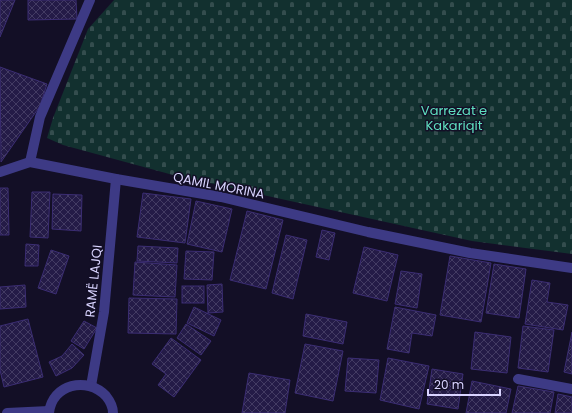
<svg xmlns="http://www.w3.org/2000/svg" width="572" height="413" font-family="Poppins,sans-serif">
  <defs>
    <pattern id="cemetery-stones" width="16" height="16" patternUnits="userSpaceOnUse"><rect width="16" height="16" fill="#12302f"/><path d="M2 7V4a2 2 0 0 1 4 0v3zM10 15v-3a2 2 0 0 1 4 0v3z" fill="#344d4e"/></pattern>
    <pattern id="building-cross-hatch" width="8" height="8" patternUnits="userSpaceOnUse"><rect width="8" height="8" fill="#241b47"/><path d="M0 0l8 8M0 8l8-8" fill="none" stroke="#433b63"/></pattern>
  </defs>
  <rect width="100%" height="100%" fill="#130f26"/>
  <path fill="url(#cemetery-stones)" d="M114 0H572V254L472 241 173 175 63 145 47 138 53 118 88 29Z"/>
  <g fill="url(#building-cross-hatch)" stroke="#3b2d73">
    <path d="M0 0H15L0 37Z"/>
    <path d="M28 0H76L77 19 28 20Z"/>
    <path d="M0 67 47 84 40 106 1 162Z"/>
    <path d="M0 188H8L9 235H0Z"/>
    <path d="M32 192H50L48 238 30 237Z"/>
    <path d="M143 193 191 199 185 243 137 237Z"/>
    <path d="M53 194 82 195 81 231 52 229Z"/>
    <path d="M196 201 232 209 222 252 187 244Z"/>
    <path d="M247 211 283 220 266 289 230 280Z"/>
    <path d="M322 230 335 233 329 260 316 257Z"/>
    <path d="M286 235 307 240 293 299 272 293Z"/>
    <path d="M26 244 39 245 38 266H25Z"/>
    <path d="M138 246 178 248 177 263 137 261Z"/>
    <path d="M364 247 398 255 387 301 353 293Z"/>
    <path d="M51 250 69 256 56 294 38 288Z"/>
    <path d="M186 251 214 252 212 280 184 279Z"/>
    <path d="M450 256 491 263 481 322 440 315Z"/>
    <path d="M135 262 177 265 175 297 133 295Z"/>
    <path d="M494 264 526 269 519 318 486 313Z"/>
    <path d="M401 271 422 274 417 308 395 304Z"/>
    <path d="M532 280 550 283 547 302 568 305 563 330 525 324Z"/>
    <path d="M222 284 223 312 208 313 207 285Z"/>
    <path d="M25 285 26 307 0 309V287Z"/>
    <rect x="182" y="286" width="22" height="17"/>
    <path d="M129 298 177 299 176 334 128 333Z"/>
    <path d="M194 307 221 320 214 336 187 323Z"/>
    <path d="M395 307 436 315 432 336 412 333 409 353 387 349Z"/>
    <path d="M306 314 347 322 343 344 303 336Z"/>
    <path d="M28 319 43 377 4 387 0 370V326Z"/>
    <path d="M84 321 97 328 84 349 71 341Z"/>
    <path d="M186 324 211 341 201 355 177 338Z"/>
    <path d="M523 326 554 330 548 372 518 368Z"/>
    <path d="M475 332 511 337 507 373 471 369Z"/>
    <path d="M572 332V374L564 372Z"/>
    <path d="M171 338 201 360 174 397 158 385 166 374 152 364Z"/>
    <path d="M72 344 84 355 72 368 56 376 49 362 62 356Z"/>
    <path d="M305 344 343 351 333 401 295 393Z"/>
    <path d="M348 358 379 360 376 393 345 391Z"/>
    <path d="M388 358 429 366 419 409 380 400Z"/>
    <path d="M432 369 463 374 458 409 427 404Z"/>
    <path d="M249 373 290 380 285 413H242Z"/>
    <path d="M472 381 511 389 506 413H466Z"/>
    <path d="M518 386 554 392 550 413H512Z"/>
    <path d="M558 394 572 397V413H555Z"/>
  </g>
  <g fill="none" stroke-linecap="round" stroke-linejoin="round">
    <g stroke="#3d3a85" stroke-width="10">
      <path d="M30 162 40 117 90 0"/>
      <path d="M0 172 30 162 116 179 221 197 368 232 470 253 572 268"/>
      <path d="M518 379 572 389"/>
      <path d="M91 386 104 312 116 179"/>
      <path d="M7 413 49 411"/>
      <path d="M49 413C52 384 87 376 106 396 110 401 113 407 113 413"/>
    </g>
  </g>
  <g text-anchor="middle" stroke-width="3" stroke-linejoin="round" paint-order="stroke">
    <g font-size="13" fill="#5fe0c0" stroke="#130f26">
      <text x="454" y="115">Varrezat e<tspan x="454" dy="15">Kakariqit</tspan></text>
    </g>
    <g font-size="13" fill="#d9d4ff" stroke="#130f26">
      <text transform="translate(219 185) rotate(11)" y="5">QAMIL MORINA</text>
      <text transform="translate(93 281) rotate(-84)" y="5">RAMË LAJQI</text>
    </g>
  </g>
  <path d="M428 389v6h72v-6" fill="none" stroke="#d9d4ff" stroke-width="2"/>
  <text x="434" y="389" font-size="12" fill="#d9d4ff" stroke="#130f26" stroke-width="3" paint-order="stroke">20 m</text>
</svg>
